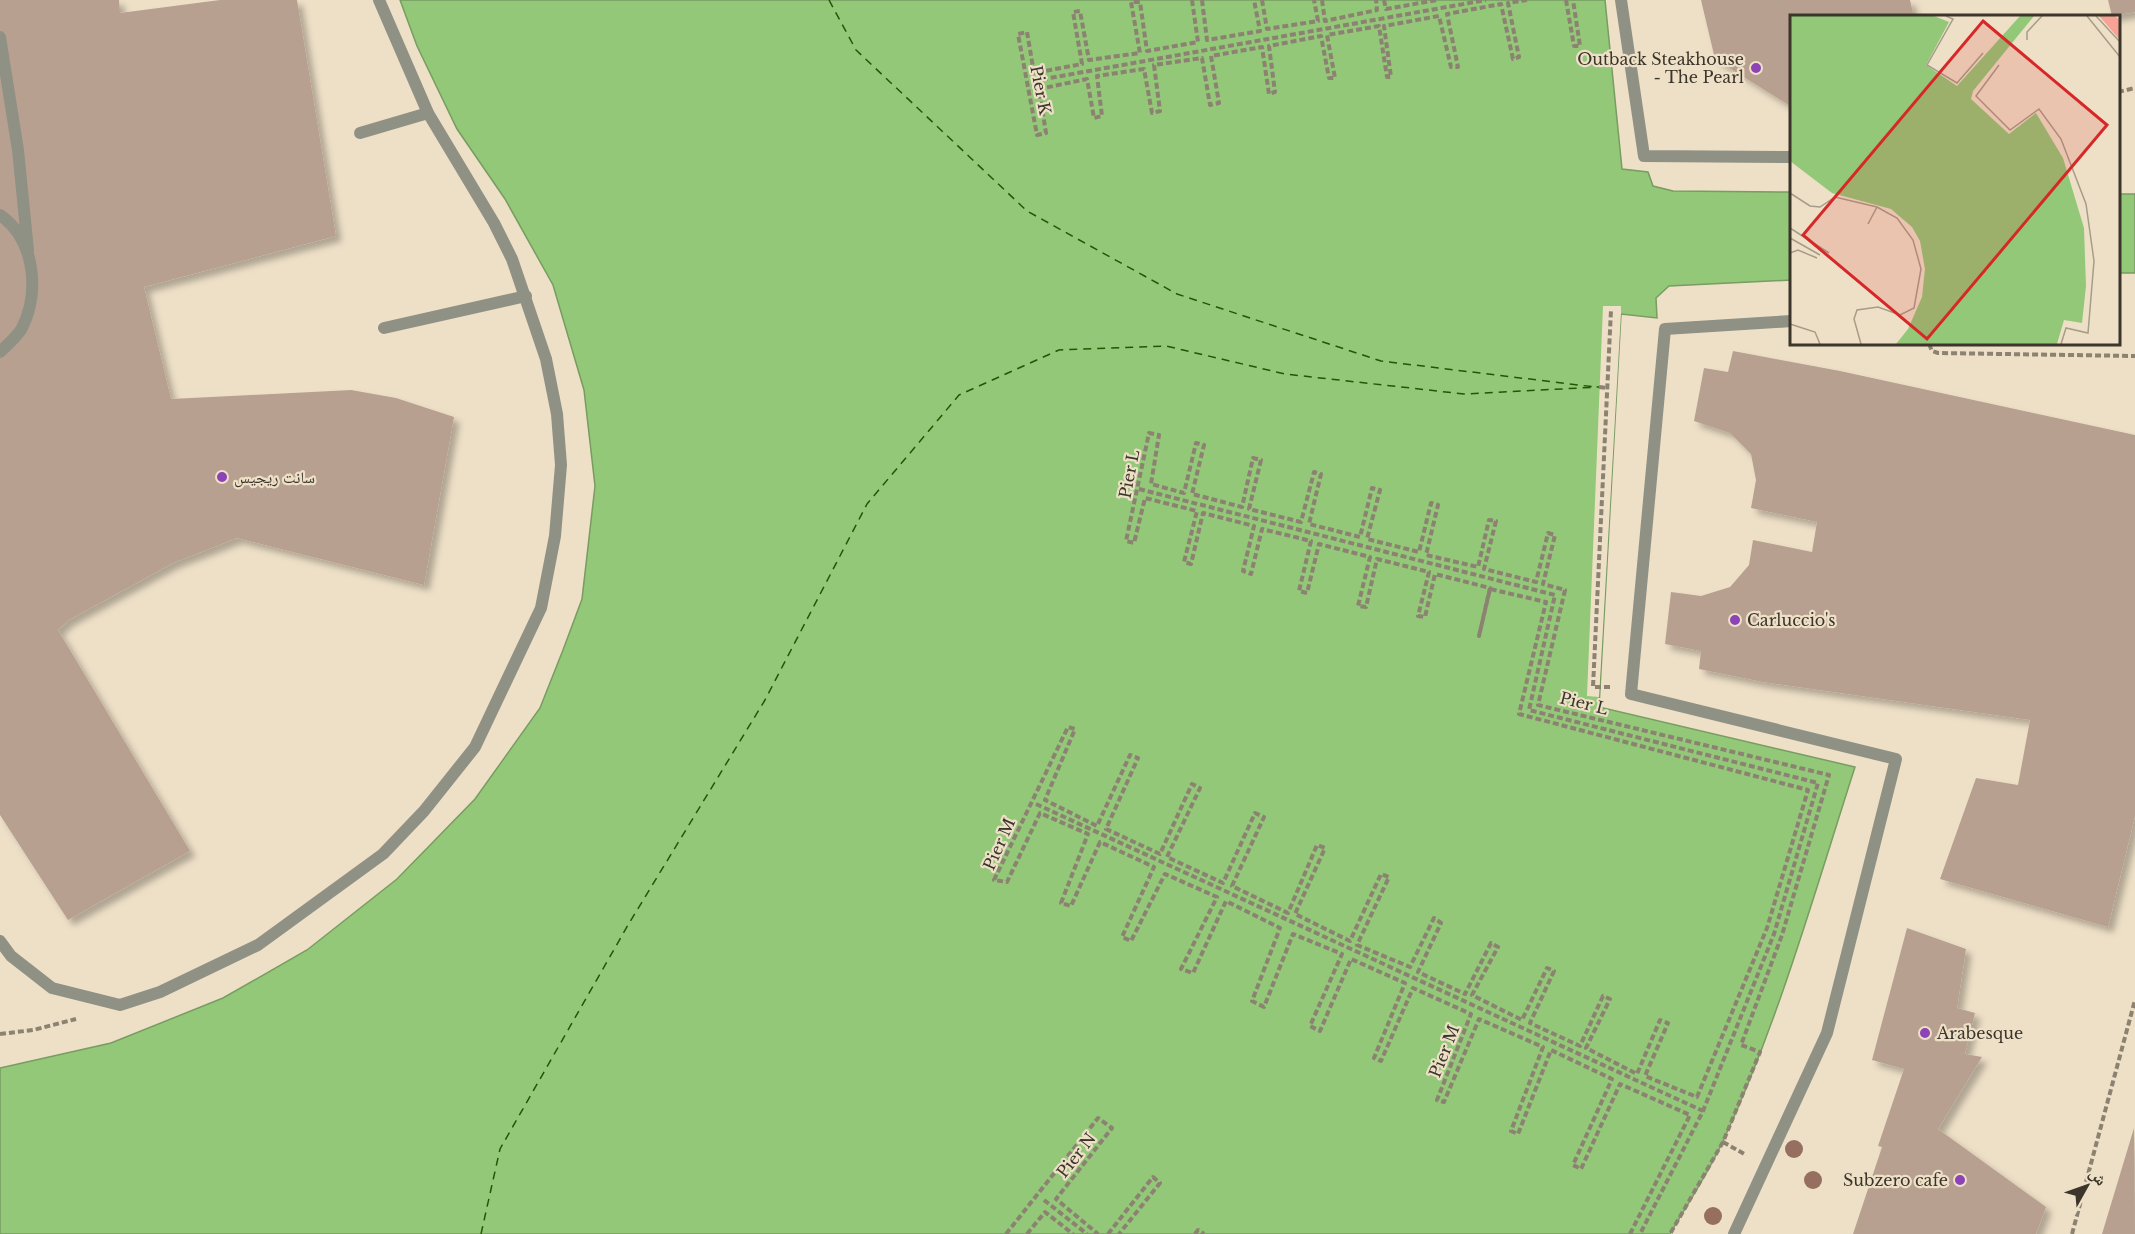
<svg xmlns="http://www.w3.org/2000/svg" width="2135" height="1234" font-family="'Libre Baskerville','Noto Naskh Arabic',serif">
  <defs>
    <filter id="shadow"><feDropShadow dx="5.5" dy="5.5" stdDeviation="3" flood-color="#0004"/></filter>
  </defs>
  <rect width="100%" height="100%" fill="#eee0c7"/>
  <g fill="#92c878" stroke="#789c61" stroke-width="1.5">
    <path d="M400 0H1605L1622 169 1648 172 1653 186 1673 191 1791 192V280L1669 286 1656 298 1657 318 1621 314 1599 707 1855 767C1815 891 1779 1020 1724 1139 1709 1172 1688 1203 1670 1234H0V1068L111 1043 223 998 307 950 397 879 475 799 540 708 563 650 582 599 595 486 584 390 553 285 505 199 457 129 417 46Z"/>
    <path d="M2118 194H2135V273H2119Z"/>
  </g>
  <path fill="#eee0c7" d="M1603 306H1621V313L1599 697 1587 696Z"/>
  <g fill="none" stroke-linecap="round" stroke-linejoin="round">
    <g stroke="#255600" stroke-width="1.5" stroke-dasharray="8 6" stroke-linecap="butt">
      <path d="M829 0 856 50 1027 211 1177 294 1381 361 1595 387"/>
      <path d="M481 1234 500 1149 628 925 765 700 867 504 959 395 1059 350 1166 346 1285 374 1464 394 1599 387"/>
    </g>
  </g>
  <g fill="#b8a090" filter="url(#shadow)">
    <path d="M0 0H119L120 13 220 0H297L336 236 144 287 171 399 351 390 396 398 454 417 424 585 237 538 173 563 69 620 58 630 190 851 68 920 0 815Z"/>
    <path d="M1701 0H1910L1913 13 1911 16H1792V103L1787 104 1715 59Z"/>
    <path d="M2108 0H2135V12L2112 16Z"/>
    <path d="M1733 351 1840 371 2135 435V816L2108 927 1940 879 1976 778 2018 785 2030 720 1763 682 1699 669 1701 651 1665 644 1671 592 1701 596 1730 587 1749 565 1753 540 1812 552 1817 522 1751 508 1756 480 1751 454 1730 433 1694 421 1704 368 1728 372Z"/>
    <path d="M1907 928 1966 949 1957 1008 1975 1013 1965 1054 1982 1057 1938 1129 2046 1207 2036 1234H1853L1882 1147 1878 1146 1904 1069 1872 1060Z"/>
    <path d="M2134 1128 2135 1234H2102Z"/>
  </g>
  <g fill="none" stroke-linecap="round" stroke-linejoin="round">
    <g stroke="#8c8271" stroke-width="4" stroke-dasharray="6 3" stroke-linecap="butt">
      <path d="M1192 0 1198 42 1147 51 1140 2H1131L1140 53 1089 60 1080 11 1073 12 1082 64 1034 73 1027 32 1018 34 1037 135 1046 133 1039 89 1087 79 1094 118 1102 116 1097 76 1144 69 1152 113 1160 111 1154 65 1202 58 1210 105 1219 103 1211 56 1262 47 1269 94 1275 92 1269 46 1321 36 1329 78H1335L1327 35 1379 26 1387 77H1391L1384 26 1439 16 1451 67H1458L1447 14 1501 4 1513 59 1519 57 1508 3 1527 0"/>
      <path d="M1202 0 1207 40 1260 31 1254 0"/>
      <path d="M1262 0 1267 29 1318 21 1314 0"/>
      <path d="M1322 0 1325 21 1377 10 1376 0"/>
      <path d="M1384 0 1386 9 1437 0"/>
      <path d="M1566 0 1574 46H1580L1573 0"/>
      <path d="M1033 81 1486 0"/>
      <path d="M2118 92 2135 88"/>
      <path d="M1929 344 1932 351 1938 353 2135 356"/>
      <path d="M1599 387 1608 388"/>
      <path d="M1139 489 1555 595 1529 710 1818 783 1774 934 1703 1111 1640 1234"/>
      <path d="M1610 687H1593L1611 310"/>
      <path d="M1036 804 1703 1111"/>
      <path d="M0 1034 33 1030 76 1019"/>
      <path d="M1723 1142 1746 1155"/>
      <path d="M1044 1200 1087 1234"/>
      <path d="M1006 1234 1098 1118 1112 1128 1056 1199 1098 1234"/>
      <path d="M1027 1234 1045 1212 1073 1234"/>
      <path d="M1108 1234 1153 1177 1160 1183 1119 1234"/>
      <path d="M1195 1234 1198 1230 1204 1234"/>
      <path d="M1630 1234 1690 1115 1620 1084 1581 1169 1573 1165 1612 1079 1551 1050 1518 1134 1511 1131 1543 1047 1479 1019 1444 1102 1437 1100 1471 1014 1413 988 1381 1061 1374 1058 1405 983 1351 959 1320 1031 1310 1026 1342 954 1293 934 1264 1007 1252 1001 1280 928 1226 901 1193 973 1181 969 1217 897 1165 874 1131 941 1122 937 1154 867 1100 842 1071 906 1061 903 1088 834 1040 813 1007 882 994 880 1068 727 1075 729 1045 800 1097 826 1130 755 1138 758 1106 829 1160 854 1192 784 1200 788 1167 857 1223 883 1255 813 1264 817 1232 886 1288 913 1317 845 1325 848 1295 914 1350 941 1381 874 1389 877 1357 945 1410 967 1434 918 1441 923 1418 972 1465 994 1491 943 1498 947 1472 995 1522 1020 1547 968 1554 971 1530 1023 1580 1046 1603 996 1610 999 1586 1048 1637 1074 1660 1020 1668 1023 1645 1076 1697 1097 1767 928 1808 790 1519 714 1546 602 1490 589 1479 636 1490 588 1435 574 1425 617 1418 616 1429 572 1377 559 1366 607 1358 606 1370 557 1319 544 1307 593 1299 591 1311 541 1262 529 1251 574 1243 571 1254 526 1203 513 1191 564 1184 562 1197 511 1145 498 1134 543 1126 541 1149 433 1159 435 1151 484 1184 493 1196 443 1204 445 1192 494 1242 507 1253 458 1261 460 1249 509 1301 522 1314 472 1321 474 1309 524 1360 537 1372 488 1380 490 1367 539 1419 552 1431 503 1438 505 1426 555 1478 567 1489 520 1496 521 1484 569 1536 582 1548 533 1555 535 1543 584 1565 590 1538 705 1829 775 1782 935 1741 1045 1760 1052 1723 1142 1670 1234"/>
      <path d="M2072 1234 2135 1000"/>
    </g>
    <g stroke="#909185" stroke-width="12">
      <path d="M0 37 18 150 28 250"/>
      <path d="M360 133 428 113"/>
      <path d="M0 215C35 239 40 292 22 328 17 337 7 345 0 352"/>
      <path d="M384 328 526 296"/>
      <path d="M0 941 11 956 52 988 120 1005 160 992 258 945 383 854 424 811 475 747 541 608 555 536 561 465 557 414 546 359 512 259 494 223 428 113 379 0"/>
    </g>
    <g stroke="#909185" stroke-width="12">
      <path d="M1621 0 1644 156 1792 157"/>
      <path d="M1734 1234 1827 1033 1896 759 1631 694 1665 329 1792 321"/>
    </g>
  </g>
  <g fill="#966f60">
    <circle cx="1794" cy="1149" r="9"/>
    <circle cx="1813" cy="1180" r="9"/>
    <circle cx="1713" cy="1216" r="9"/>
  </g>
  <g fill="#8b43b5" stroke="#eee0c7" stroke-width="2">
    <circle cx="1756" cy="68" r="6"/>
    <circle cx="222" cy="477" r="6"/>
    <circle cx="1735" cy="620" r="6"/>
    <circle cx="1925" cy="1033" r="6"/>
    <circle cx="1960" cy="1180" r="6"/>
  </g>
  <g text-anchor="middle" stroke-width="4.5" stroke-linejoin="round" paint-order="stroke">
    <g font-size="16" fill="#3b352b" stroke="#eee0c7" text-anchor="start">
      <text x="1744" y="65" text-anchor="end">Outback Steakhouse<tspan x="1744" dy="18">- The Pearl</tspan></text>
      <text x="234" y="483">سانت ريجيس</text>
      <text x="1747" y="626">Carluccio's</text>
      <text x="1937" y="1039">Arabesque</text>
      <text x="1948" y="1186" text-anchor="end">Subzero cafe</text>
    </g>
    <g font-size="16" fill="#3b352b" stroke="#eee0c7">
      <text transform="translate(1041 90) rotate(79)" y="6">Pier K</text>
      <text transform="translate(1129 474) rotate(-79)" y="6">Pier L</text>
      <text transform="translate(1584 703) rotate(14)" y="6">Pier L</text>
      <text transform="translate(999 844) rotate(-66)" y="6">Pier M</text>
      <text transform="translate(1444 1051) rotate(-68)" y="6">Pier M</text>
      <text transform="translate(1076 1155) rotate(-52)" y="6">Pier N</text>
    </g>
  </g>
  <g transform="translate(1790 15)">
    <rect width="330" height="330" fill="#eee0c7"/>
    <path d="M309 1H325L330 5V25Z" fill="#f7a294"/>
    <path d="M0 1H144L159 7 136 50 167 71 230 1H244L183 76 181 84 219 119 246 98 273 143 294 213 296 271 292 308 274 305 267 329H106L118 314 132 282 135 254 130 226 122 212 101 194 42 178 0 146Z" fill="#92c878"/>
    <path fill="none" stroke="#92c878" stroke-width="3" d="M187 92 137 143 134 157 137 176 171 267 189 291 264 324M0 113 29 125 90 138 121 135 142 127 182 97M149 329 165 313 196 305 255 321"/>
    <path fill="none" stroke="#a69c89" stroke-width="1.5" d="M156 1 163 4 137 50 167 68 193 38M297 1 330 42M306 1 330 27M237 25V17L252 1M209 50 186 81 220 115 249 94 271 124 296 189 304 246 298 318 276 313 271 329M0 178 20 191 30 192 45 182 87 192 107 203 123 225 131 254 124 293 110 300 88 292 67 295 64 304 71 329M78 209 87 192M0 213 39 238M0 223 30 240M0 238 8 235 27 243M0 309 25 317 30 329"/>
    <path fill="#d62828" fill-opacity="0.15" stroke="#d62828" stroke-width="3" d="M193 6 317 110 137 324 13 220Z"/>
    <rect width="330" height="330" fill="none" stroke="#3b352b" stroke-width="3"/>
  </g>
  <g transform="translate(2087 1186) rotate(50)" stroke="#eee0c7" stroke-width="4.5" paint-order="stroke">
  <path d="M0-4.5L10 22L0 15L-10 22Z" fill="#3b352b"/>
  <text y="-9" font-size="16" font-weight="bold" text-anchor="middle" fill="#3b352b">ش</text>
  </g>
</svg>
